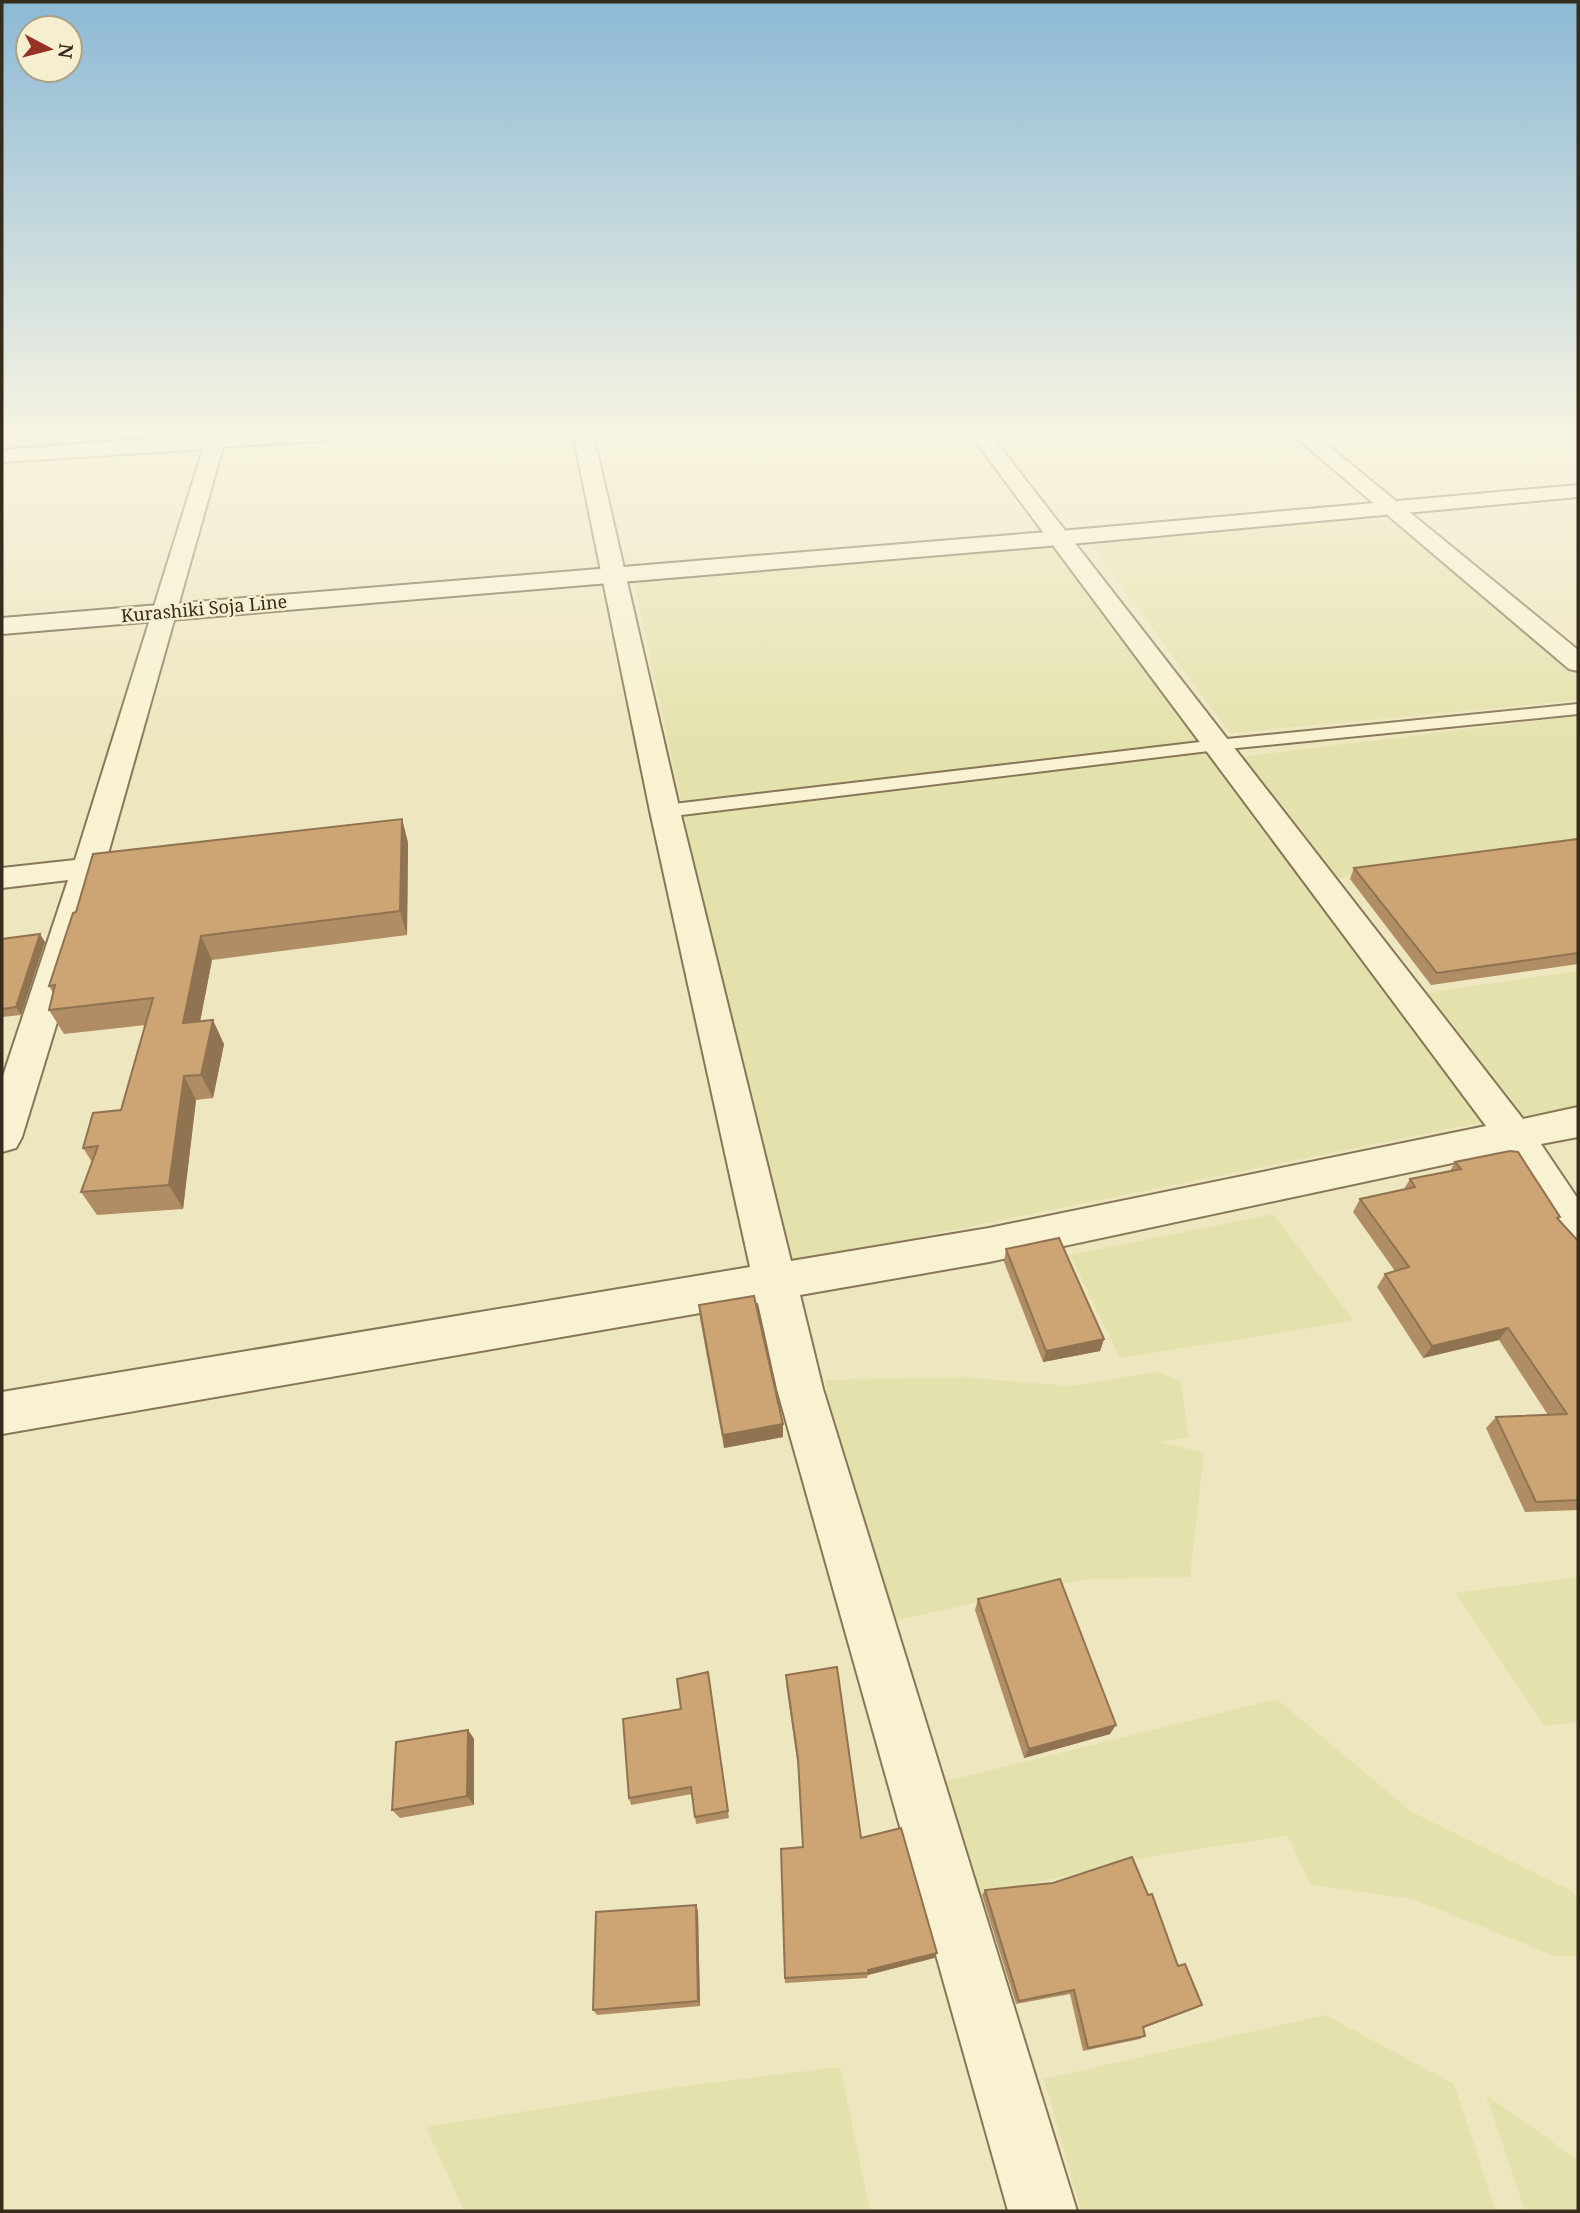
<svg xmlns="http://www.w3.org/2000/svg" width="1580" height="2213" font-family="'Noto Serif',serif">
  <rect width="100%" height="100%" fill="#eee6bf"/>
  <g fill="#e4e2ac">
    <path d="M1385 516 1578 674V700L1230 733 1089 542Z"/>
    <path d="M1056 545 1484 1122 780 1265 634 581Z"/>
    <path d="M1578 716V845L1336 878 1239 757Z"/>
    <path d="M1578 971V1110L1518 1122 1424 993Z"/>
    <path d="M1273 1214 1354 1321 1120 1358 1070 1255Z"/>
    <path d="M1158 1372 1181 1381 1188 1437 1157 1442 1204 1452 1190 1577 1086 1579 884 1623 839 1468 825 1380 959 1377 1070 1386Z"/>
    <path d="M1578 1577V1722L1544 1726 1455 1593Z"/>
    <path d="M1277 1699 1412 1812 1573 1892 1578 1903V1956H1555L1413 1899 1311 1885 1288 1836 1163 1854 980 1895 939 1783Z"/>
    <path d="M1325 2015 1454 2084 1496 2211H1081L1044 2079Z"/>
    <path d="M840 2067 870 2211H464L426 2127 684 2086Z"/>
    <path d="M1486 2095 1578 2160V2211H1525Z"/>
  </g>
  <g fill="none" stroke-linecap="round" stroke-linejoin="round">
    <g stroke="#877657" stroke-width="4">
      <path id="lane" d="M1578 704V714L1217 750 665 817 655 811 665 805 1217 740Z"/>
    </g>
    <g stroke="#877657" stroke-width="4">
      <g id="street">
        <path d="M207 434H340L330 440 223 447 104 868 22 1137 16 1148 2 1152V1079L68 880 2 888V868L75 860 203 449 2 462V450Z"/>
        <path d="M573 434H593L680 811 791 1261 989 1228 1486 1126 970 434H990L1523 1119 1578 1107V1137L1541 1144 1578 1199V1249L1563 1244 1504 1152 989 1262 800 1295 823 1389 1077 2211H1008L777 1389 758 1303 2 1434V1392L750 1267 650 811Z"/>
        <path d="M1292 434H1314L1578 650V671L1569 669Z"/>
      </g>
    </g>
    <g stroke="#69573b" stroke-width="4">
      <path id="secondary" d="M1578 485V497L1060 545 2 634V618L1060 531Z"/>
    </g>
    <use href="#lane" fill="#f9f2d2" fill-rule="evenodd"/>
    <use href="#street" fill="#f9f2d2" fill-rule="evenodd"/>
    <use href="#secondary" fill="#f9f2d2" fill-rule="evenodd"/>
  </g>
  <g fill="#b08d64">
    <path d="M402 819 408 843 407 935 212 960 200 1022 224 1044 213 1098 196 1100 183 1209 97 1215 81 1192 92 1162 83 1148 121 1110 146 1025 64 1034 49 1010 53 993 49 986 76 912Z"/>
    <path d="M1578 839V964L1431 985 1350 879 1354 868Z"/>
    <path d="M2 939 45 942 21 1015 2 1017Z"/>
    <path d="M1455 1162 1560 1217 1558 1220 1578 1241V1510L1525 1512 1486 1428 1496 1417 1548 1415 1499 1340 1423 1358 1377 1287 1385 1274 1395 1271 1353 1212 1360 1199 1404 1189 1410 1179 1450 1171Z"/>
    <path d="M1006 1249 1104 1339 1100 1351 1043 1362 1004 1262Z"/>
    <path d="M699 1305 783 1437 724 1448 700 1319Z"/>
    <path d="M978 1599 1110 1734 1024 1758 975 1610Z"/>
    <path d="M708 1672 729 1818 696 1824 692 1794 631 1805 629 1798 681 1709Z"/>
    <path d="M786 1675 861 1838 937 1953 934 1958 868 1975 867 1978 785 1983 781 1849 803 1847 798 1767 786 1684Z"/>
    <path d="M468 1730 474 1739V1805L400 1818 392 1810Z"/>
    <path d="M985 1890 1148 1895 1178 1966 1202 2005 1196 2008 1143 2028 1145 2036 1140 2039 1083 2051 1070 1994 1016 2004 982 1895Z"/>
    <path d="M696 1905 698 1912 700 2006 597 2015 593 2010Z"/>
  </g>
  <g fill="#907351">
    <path d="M402 819 408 843 407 935 400 911Z"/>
    <path d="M40 934 45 942 21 1015 16 1007Z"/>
    <path d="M201 936 212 960 195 1047 183 1023Z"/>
    <path d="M213 1020 224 1044 213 1098 201 1075Z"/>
    <path d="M184 1076 196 1100 183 1209 169 1185Z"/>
    <path d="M1508 1328 1499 1340 1423 1358 1432 1346Z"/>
    <path d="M1104 1339 1100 1351 1043 1362 1046 1351Z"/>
    <path d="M783 1424V1437L724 1448 723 1435Z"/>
    <path d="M1116 1725 1110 1734 1024 1758 1029 1749Z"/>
    <path d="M468 1730 474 1739V1805L467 1796Z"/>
    <path d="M696 1905 698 1912 700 2006 698 2001Z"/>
    <path d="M937 1953 934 1958 868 1975V1970Z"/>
    <path d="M1202 2005 1196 2008 1138 2030 1143 2027Z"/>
  </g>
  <g fill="#cda474" stroke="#907351" stroke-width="2">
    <path d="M402 819 400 911 201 936 183 1023 213 1020 201 1075 184 1076 169 1185 81 1192 98 1146 83 1148 93 1113 121 1110 153 998 49 1010 55 985 49 986 73 913 76 912 93 854Z"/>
    <path d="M1578 839V953L1437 973 1354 868Z"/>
    <path d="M40 934 16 1007 2 1009V939Z"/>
    <path d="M1510 1151 1518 1152 1560 1217 1557 1218 1578 1241V1500L1536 1502 1496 1417 1567 1414 1508 1328 1432 1346 1385 1274 1409 1267 1360 1199 1415 1187 1410 1179 1461 1169 1455 1162Z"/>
    <path d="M1059 1238 1104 1339 1046 1351 1006 1249Z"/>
    <path d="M754 1296 783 1424 723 1435 699 1305Z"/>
    <path d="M1060 1579 1116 1725 1029 1749 978 1599Z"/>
    <path d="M837 1667 861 1838 901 1828 937 1953 868 1970V1973L785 1978 781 1849 803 1847 798 1759 786 1675Z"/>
    <path d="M708 1672 728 1811 695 1817 691 1787 629 1798 623 1719 681 1709 677 1679Z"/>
    <path d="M468 1730 467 1796 392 1810 396 1742Z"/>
    <path d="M1132 1857 1148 1895 1152 1894 1178 1966 1185 1964 1202 2005 1143 2027 1145 2036 1088 2048 1074 1990 1019 2001 985 1890 1053 1883Z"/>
    <path d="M696 1905 698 2001 593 2010 596 1912Z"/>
  </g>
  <linearGradient id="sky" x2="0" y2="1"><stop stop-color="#8cb9d6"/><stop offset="0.58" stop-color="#f7f4e2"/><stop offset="1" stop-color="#f7f4e2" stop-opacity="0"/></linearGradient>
  <rect width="1580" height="744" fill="url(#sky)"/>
  <g text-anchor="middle" stroke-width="5" stroke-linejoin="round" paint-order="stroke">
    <g font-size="18" fill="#362c1c" stroke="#f6efcf">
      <text transform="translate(204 609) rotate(-5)" y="6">Kurashiki Soja Line</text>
    </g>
  </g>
  <rect width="1580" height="2213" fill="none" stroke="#362c1c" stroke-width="7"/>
  <g transform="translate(49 49) rotate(97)"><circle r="33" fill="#f6efcf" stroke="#a9a187" stroke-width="2"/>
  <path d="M0-5L12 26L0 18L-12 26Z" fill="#973326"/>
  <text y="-10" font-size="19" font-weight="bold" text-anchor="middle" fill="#362c1c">N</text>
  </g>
</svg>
